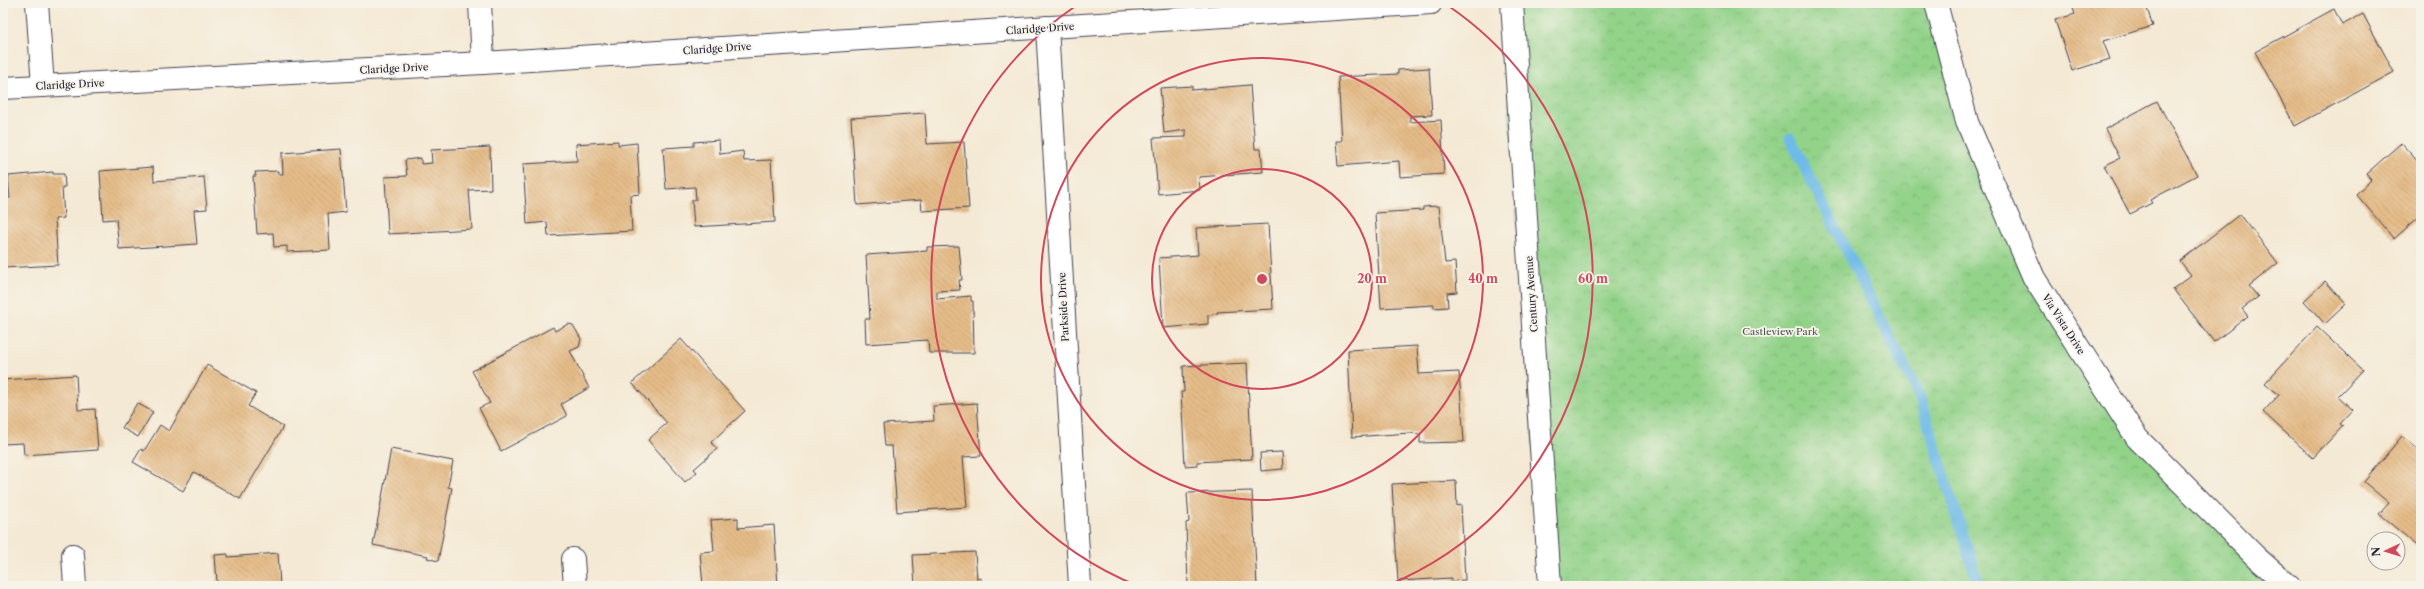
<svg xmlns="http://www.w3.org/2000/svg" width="2424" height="589" font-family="'Libre Caslon Text',serif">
  <defs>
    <pattern id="park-crowns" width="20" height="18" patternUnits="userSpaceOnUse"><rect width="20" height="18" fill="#92d289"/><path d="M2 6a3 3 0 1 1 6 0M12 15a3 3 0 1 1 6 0" fill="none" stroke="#7eb477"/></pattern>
    <pattern id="building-back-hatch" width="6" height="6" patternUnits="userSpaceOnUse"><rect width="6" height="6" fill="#e5bc88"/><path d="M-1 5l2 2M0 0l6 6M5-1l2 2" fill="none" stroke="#c4a176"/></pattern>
  </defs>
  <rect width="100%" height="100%" fill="#f7f3e8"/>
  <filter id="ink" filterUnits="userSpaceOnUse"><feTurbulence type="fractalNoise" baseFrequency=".025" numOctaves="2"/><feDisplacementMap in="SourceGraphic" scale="8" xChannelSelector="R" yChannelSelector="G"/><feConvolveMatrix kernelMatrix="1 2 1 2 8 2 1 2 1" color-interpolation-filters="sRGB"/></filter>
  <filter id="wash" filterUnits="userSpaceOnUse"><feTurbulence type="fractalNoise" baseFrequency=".012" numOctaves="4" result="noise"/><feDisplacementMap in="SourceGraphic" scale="16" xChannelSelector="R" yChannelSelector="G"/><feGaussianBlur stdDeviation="0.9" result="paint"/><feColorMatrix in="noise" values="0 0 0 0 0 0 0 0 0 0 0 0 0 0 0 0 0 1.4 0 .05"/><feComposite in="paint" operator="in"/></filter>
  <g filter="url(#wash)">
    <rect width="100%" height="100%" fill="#f4e9d4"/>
    <path fill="url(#park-crowns)" stroke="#5a7a62" d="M1502 3H1932L1968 132 2095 379 2223 517 2303 586H1543Z"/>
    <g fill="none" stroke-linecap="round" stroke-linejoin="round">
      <path stroke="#6ebbe8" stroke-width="11" d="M1790 138 1920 398 1979 586"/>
    </g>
    <g id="blocks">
      <g fill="url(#building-back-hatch)">
        <path d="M2071 3H2145L2153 26 2103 41 2110 59 2072 71 2055 20 2075 14Z"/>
        <path d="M2334 9 2342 25 2363 14 2394 72 2295 126 2255 52Z"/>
        <path d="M1429 68 1432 115 1410 116V122L1441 120 1444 174 1400 177 1399 161 1338 166 1336 141H1342L1338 77 1398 74V70Z"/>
        <path d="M1250 85 1255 149H1261L1263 172 1199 177 1200 190 1158 194 1153 138 1186 137V130L1164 133 1160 88 1192 86V90Z"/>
        <path d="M2157 101 2197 175 2150 200 2152 203 2130 214 2104 166 2120 158 2105 129Z"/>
        <path d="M925 113 927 144 964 142 969 208 922 211 921 200 857 205 851 118Z"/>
        <path d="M719 140 720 154 743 151 744 161 771 160 775 222 694 227 692 200H696L695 187 666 189 663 148 694 146V142Z"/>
        <path d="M618 141V145L637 143 640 194 630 195 632 231 548 236 547 222 527 224 523 164 577 161 576 144Z"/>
        <path d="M2401 143 2421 165V215L2394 239 2356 194 2371 180 2366 174Z"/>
        <path d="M490 147 491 189 469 190 472 229 388 234 385 177 407 176 405 160 421 158V164L432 163 431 150Z"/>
        <path d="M341 149 346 212 328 214 330 250 287 252V246L274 247 273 233 257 234 253 176H256L255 172 278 171V174H283L282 153Z"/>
        <path d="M153 167 154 181 204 177 207 209 194 210 197 244 119 249 116 219 103 220 100 171Z"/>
        <path d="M53 172V174H64L65 187H62L64 218 55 219 58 265 3 268V198H10L8 176Z"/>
        <path d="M1439 206 1445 263 1455 262 1457 292 1447 293 1448 307 1434 308V305L1381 308 1375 213 1423 210V207Z"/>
        <path d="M2240 214 2278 263 2249 286 2258 297 2242 309 2248 316 2214 342 2173 289 2191 275 2180 261Z"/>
        <path d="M1268 224 1273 309 1217 312V314L1208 315V324L1163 328 1159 258 1198 255 1196 228Z"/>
        <path d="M959 246 962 280H959L960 290 937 291V299L971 296V301H973L974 353H929L928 340 866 344 865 319H870L866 255 927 251V247Z"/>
        <path d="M2325 281 2346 304 2325 324 2304 301Z"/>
        <path d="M568 324 573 325 581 339 579 347 570 351 589 388 561 404 567 416 501 451 479 408 490 403 472 371 553 327 555 331Z"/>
        <path d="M2317 327 2363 370 2338 396 2353 410 2340 424 2343 426 2313 458 2263 412 2279 395 2265 383Z"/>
        <path d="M681 339 745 411 711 442 717 449 694 469 697 472 685 482 648 440 667 423 632 383Z"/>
        <path d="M1417 346 1419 374 1459 372 1464 442 1420 443V434L1410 433 1352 437 1348 350Z"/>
        <path d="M1247 363 1252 459 1197 462V465L1185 466 1181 392H1184L1183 366Z"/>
        <path d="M207 365 256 393 248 406 283 427 240 499 194 472 183 491 133 462 141 449 144 451 160 425 169 431Z"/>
        <path d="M76 375 78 410 95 409 98 450 24 455 23 443 3 444V380Z"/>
        <path d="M137 403 153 412 138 437 122 428Z"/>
        <path d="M977 403 981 456 963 457 967 507 897 512 892 446H885L883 424 934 421 933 406Z"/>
        <path d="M2402 436 2421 452V549L2379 514 2389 503 2364 482Z"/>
        <path d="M391 449 453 461 448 487 452 488 438 561 427 558 428 556 373 545Z"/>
        <path d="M1282 452 1283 469 1261 471 1260 453Z"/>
        <path d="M1456 481 1457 506 1461 505 1465 580 1451 581 1452 578 1398 581 1392 484Z"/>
        <path d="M1252 491 1257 586H1188L1186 523 1189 522 1187 493Z"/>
        <path d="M738 518V528L774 525 778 586H703L700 552 714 551 711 520Z"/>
        <path d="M975 552 977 579 981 578V586H915L913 555Z"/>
        <path d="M278 553 280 586H214V582H217L215 555 228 554V557Z"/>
      </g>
    </g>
  </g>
  <g filter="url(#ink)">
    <use href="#blocks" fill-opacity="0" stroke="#424052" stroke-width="1"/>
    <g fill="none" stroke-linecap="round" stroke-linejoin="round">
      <g stroke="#424052" stroke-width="24">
        <g id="minor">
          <path d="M37 3 43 86"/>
          <path d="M480 3 483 63"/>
          <path d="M1512 3 1550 586"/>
          <path d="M1047 27 1080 586"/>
          <path d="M3 88 483 63 1431 3"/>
          <path d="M73 555 75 586"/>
          <path d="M573 559 575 586"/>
        </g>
      </g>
      <g stroke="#424052" stroke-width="24">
        <path id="tertiary" d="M1936 3 1967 122 2034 278 2137 438 2257 558 2289 586"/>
      </g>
      <use href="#minor" stroke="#fff" stroke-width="22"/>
      <use href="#tertiary" stroke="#fff" stroke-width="22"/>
    </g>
  </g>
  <g fill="none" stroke="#d1495b" stroke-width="2">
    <circle cx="1262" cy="279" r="110"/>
    <circle cx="1262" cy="279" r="221"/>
    <path d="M1138 586A331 331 0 0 1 1077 5M1447 5A331 331 0 0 1 1386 586"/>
  </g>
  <g text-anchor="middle" stroke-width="3.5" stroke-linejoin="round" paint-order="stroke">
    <g font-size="10" fill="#22223b" stroke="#f7f3e8">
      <text transform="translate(1040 28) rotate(-4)" y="4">Claridge Drive</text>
      <text transform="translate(717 48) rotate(-4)" y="4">Claridge Drive</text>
      <text transform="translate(394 68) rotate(-3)" y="4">Claridge Drive</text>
      <text transform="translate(70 84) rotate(-3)" y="4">Claridge Drive</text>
      <text transform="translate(1531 294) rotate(-94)" y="4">Century Avenue</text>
      <text transform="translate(1063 307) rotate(-93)" y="4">Parkside Drive</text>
      <text transform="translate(2064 324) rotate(57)" y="4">Via Vista Drive</text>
    </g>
    <g font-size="10" fill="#445752" stroke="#f7f3e8">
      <text x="1780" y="335">Castleview Park</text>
    </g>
  </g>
  <circle cx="1262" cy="279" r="6" fill="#d1495b" stroke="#f7f3e8" stroke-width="2"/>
  <g font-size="12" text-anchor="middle" font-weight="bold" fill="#d1495b" stroke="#f7f3e8" stroke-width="3.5" stroke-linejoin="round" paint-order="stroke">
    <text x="1372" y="283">20 m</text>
    <text x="1483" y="283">40 m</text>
    <text x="1593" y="283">60 m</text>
  </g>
  <rect width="2424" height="589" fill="none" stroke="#f7f3e8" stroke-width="16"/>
  <g transform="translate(2386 551) rotate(266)"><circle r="19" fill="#f7f3e8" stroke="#a29fa3"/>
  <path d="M0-3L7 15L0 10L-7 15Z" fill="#d1495b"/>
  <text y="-6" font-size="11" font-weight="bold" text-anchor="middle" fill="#22223b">N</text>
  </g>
</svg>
